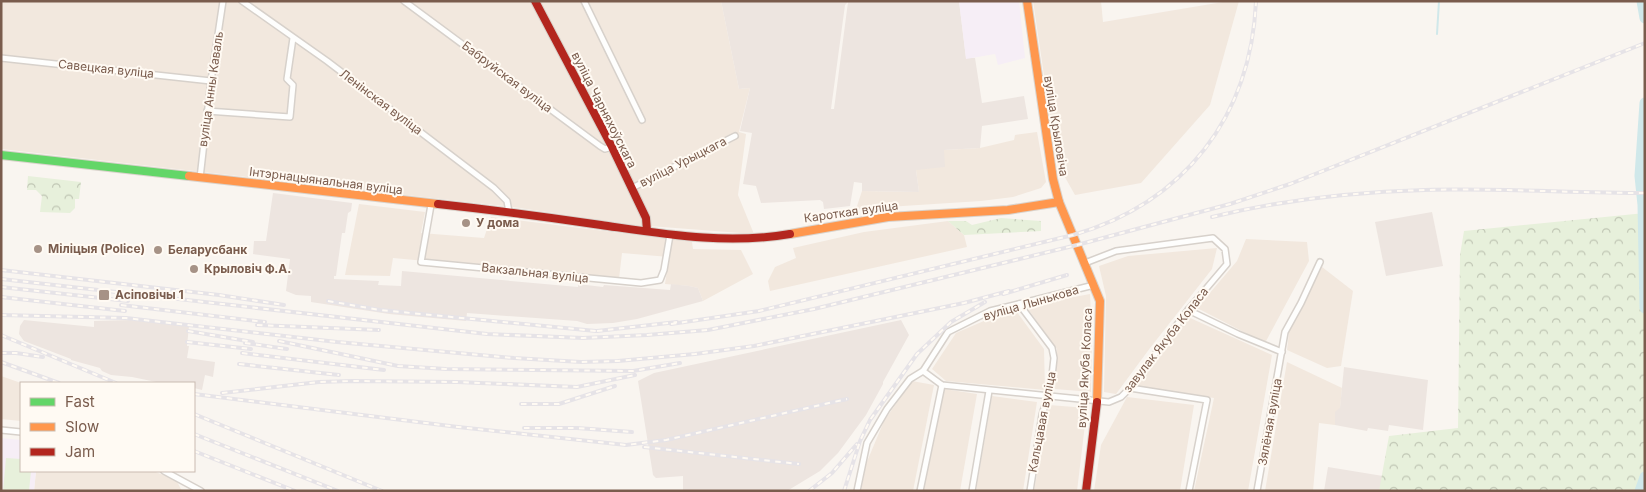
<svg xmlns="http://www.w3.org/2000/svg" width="1646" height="492" font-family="Inter,sans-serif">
  <defs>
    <pattern id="forest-crowns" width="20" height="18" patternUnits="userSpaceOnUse" patternTransform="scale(1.25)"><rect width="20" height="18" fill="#e7f0db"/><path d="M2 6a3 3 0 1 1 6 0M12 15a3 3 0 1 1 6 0" fill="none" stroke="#c0c6b4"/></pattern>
  </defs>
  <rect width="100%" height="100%" fill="#f9f5f0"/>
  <g fill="#f2e8de">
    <path d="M1 1H721L739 89 750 88 739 132 746 134 738 195 754 234 636 225 513 207 1 149Z"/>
    <path d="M1033 1H1101L1103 22 1229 1H1239L1210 105 1141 183 1075 195 1057 163Z"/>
    <path d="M1037 132 1046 182 1041 188 1013 197 981 201 856 209 862 191 919 192 916 170 944 150 980 148 1014 140 1015 135Z"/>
    <path d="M359 204 425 212 421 233 484 238 491 217 692 242 693 249 741 250 753 274 703 301 698 288 689 286 665 284 669 257 622 253 619 279 393 258 390 276 345 275Z"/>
    <path d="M948 221 964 235 967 247 770 291 768 281 775 267 796 258 793 248 864 232Z"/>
    <path d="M1246 239 1307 242 1309 261 1265 343 1197 308 1237 261Z"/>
    <path d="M1217 248 1212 269 1150 348 1116 394 1104 392 1106 296 1099 266 1128 256Z"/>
    <path d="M1322 267 1353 291 1341 366 1327 368 1287 350 1289 332Z"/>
    <path d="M1090 294 1092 338 1091 392 1055 389 1057 349 1026 306Z"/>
    <path d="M1014 308 1044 349 1045 390 946 381 932 369 956 333Z"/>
    <path d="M1188 317 1272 355 1248 491H1194L1214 398 1136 386Z"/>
    <path d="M1287 362 1342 388 1340 409 1335 413V425L1319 423 1313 491H1265Z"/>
    <path d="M1 376 21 383V421L1 419Z"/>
    <path d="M912 381 934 385 913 491H861L866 464 884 421Z"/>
    <path d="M944 389 977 394 960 491H923Z"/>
    <path d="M992 396 1037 402 1023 491H976Z"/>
    <path d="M1127 397 1194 405 1180 491H1094L1101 445Z"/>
    <path d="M1049 405 1087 408 1077 491H1034Z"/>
    <path d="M36 471H153L176 480 182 491H34Z"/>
  </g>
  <g fill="#ede5e0" fill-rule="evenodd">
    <path d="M721 1H959L966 58H975L982 103 1024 96 1028 119 982 126 980 148 944 150 945 167 916 170 919 192 862 191V183L854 182 850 206 824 209 823 202 820 200 761 203 756 186 743 184 752 133 740 131 750 88 739 89ZM848 2 834 109H831L845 5Z"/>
    <path d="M273 193 352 203 351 211 348 213 345 233H342L336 276H334V279L379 281 378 285 401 286 402 271 578 287V284L603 287 604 285 670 290 671 284 689 286 698 288 703 301 637 319 613 323 587 324 577 321 467 313 466 321 389 314 311 302V296L296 295 286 291 290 259 253 254 254 241H266Z"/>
    <path d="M1432 212 1443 266 1386 276 1375 222Z"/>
    <path d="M24 320 94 327V321L131 320 189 326 187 346H189L187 358 215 362 213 377 205 375 202 390 194 388V383H161L132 377 111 375 102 371 100 368 71 360V359L24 341 19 334 20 326Z"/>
    <path d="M901 320 909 335 883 382V384L866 415 838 453 820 471 787 491H683V476L656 478 653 475 638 381 654 373Z"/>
    <path d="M1344 367 1428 380 1423 430 1389 425 1388 431 1368 428 1367 431 1335 425V412L1340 408Z"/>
    <path d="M1328 467 1389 477 1387 491H1324Z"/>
  </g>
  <g fill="#f6eef6">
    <path d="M959 1H1019L1025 58 998 65 995 54 966 59Z"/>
    <path d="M1 438 21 440V471H36L34 491H1Z"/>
  </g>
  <path fill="#e7f0db" d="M6 458 21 459V471H31L29 491H3Z"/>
  <g fill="url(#forest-crowns)">
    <path d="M28 176 81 182 79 199H75V208L70 213 40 212 42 196 36 190H27Z"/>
    <path d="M1645 213V491H1379L1389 436 1458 428 1460 255 1464 231Z"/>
    <path d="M1001 218 1041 221V231L964 235 948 221H966L972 225Z"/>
  </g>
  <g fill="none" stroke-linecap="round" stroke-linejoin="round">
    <path stroke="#d0e8ea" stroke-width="2" d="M1437 34 1439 1"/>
    <g stroke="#d0e8ea" stroke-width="11">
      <path d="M1642 1 1645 18"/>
      <path d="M1645 103 1640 176 1643 205 1645 308"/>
      <path d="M1640 491 1645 477"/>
    </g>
    <g stroke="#d7d1cb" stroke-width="8">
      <g id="street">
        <path d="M242 1 327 61 494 188 507 201 509 212"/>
        <path d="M404 1 600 146 605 149 612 147"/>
        <path d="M584 1 642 120"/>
        <path d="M1 58 211 81"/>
        <path d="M207 111 290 117 293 85 287 79 293 38"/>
        <path d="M200 178 211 81 223 1"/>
        <path d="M632 188 735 136"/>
        <path d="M431 205 421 262 641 283 660 280 664 270 670 235"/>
        <path d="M1019 304 1052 348 1054 358 1051 385 1042 415 1030 491"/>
        <path d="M1188 310 1238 334 1282 352"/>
        <path d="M923 371 942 385 1109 402 1121 397 1130 388 1188 310 1227 264 1225 249 1213 238 1116 251 1085 263"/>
        <path d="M1130 388 1207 400 1189 491"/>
        <path d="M1 430 21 432"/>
        <path d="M164 471 201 491"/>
        <path d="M857 491 867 443 887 409 910 379 923 371 948 332 990 311 1094 285"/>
        <path d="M920 491 942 385"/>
        <path d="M972 491 989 391"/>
        <path d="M1257 491 1285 332 1301 303 1320 262"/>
      </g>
    </g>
    <g stroke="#d9d2cb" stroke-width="10">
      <path id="fast" d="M1 155 189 176"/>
    </g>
    <g stroke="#d9d2cb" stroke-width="10">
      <g id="slow">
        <path d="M1027 1 1053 179 1059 202 1100 301 1097 402"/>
        <path d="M189 176 438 204"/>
        <path d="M790 234 888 217 1008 210 1059 202"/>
      </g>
    </g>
    <g stroke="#d9d2cb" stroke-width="10">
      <g id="jam">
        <path d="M535 1 612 147 646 218 647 231"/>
        <path d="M438 204C493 210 547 217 601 225 664 234 726 245 790 234"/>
        <path d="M1086 491 1097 402"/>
      </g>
    </g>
    <use href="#street" stroke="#fefefd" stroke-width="5"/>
    <use href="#fast" stroke="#63d668" stroke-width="8"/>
    <use href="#slow" stroke="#ff974d" stroke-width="8"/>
    <use href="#jam" stroke="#b3261e" stroke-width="8"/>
    <g stroke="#e6e3e7" stroke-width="4">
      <g id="rail">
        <path d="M1212 217C1281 200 1354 192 1425 190 1498 188 1572 193 1645 193"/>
        <path d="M1 270 219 295 284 305"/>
        <path d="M1 279 487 334 583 338 647 335 708 330 814 309 1077 245 1230 204 1290 184 1645 43"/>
        <path d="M1 287 128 301"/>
        <path d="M1003 294 1067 275"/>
        <path d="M1 297 125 311"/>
        <path d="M328 301 380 310 596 331"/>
        <path d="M121 305 265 322"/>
        <path d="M1 315 126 318 337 342 514 358 581 362 618 361 695 354 754 346 964 303 1009 291"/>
        <path d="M671 324 759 311 1073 235C1184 203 1251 117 1256 1"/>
        <path d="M257 325 379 330"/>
        <path d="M188 331 253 342"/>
        <path d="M597 331 677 322"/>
        <path d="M1 335 116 383"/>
        <path d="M279 341 398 366 446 369 633 371 680 363"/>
        <path d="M187 342 251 349"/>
        <path d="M245 343 287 349"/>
        <path d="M1 353H16L43 357"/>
        <path d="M242 353 384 370"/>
        <path d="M1 362 59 383"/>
        <path d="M239 364 339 375"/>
        <path d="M222 393 319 382 352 381 457 382 577 387 635 375"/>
        <path d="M194 394 458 427 626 445 666 440 847 399"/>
        <path d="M521 404H559L615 386"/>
        <path d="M194 414 382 491"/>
        <path d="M524 428H577L632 432"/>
        <path d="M194 434 338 491"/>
        <path d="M644 447 799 464"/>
        <path d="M194 451 295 491"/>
        <path d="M809 491 832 473 857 444"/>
        <path d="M844 491 860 441 870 420 917 354 951 322 985 302"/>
      </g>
    </g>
    <use href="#rail" stroke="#fffaf3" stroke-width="2" stroke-dasharray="5.5" stroke-linecap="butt"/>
  </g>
  <g fill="#a69286" stroke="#fffaf3" stroke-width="2">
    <circle cx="466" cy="223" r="5"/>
    <circle cx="38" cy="249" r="5"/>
    <circle cx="158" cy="250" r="5"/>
    <circle cx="194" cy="269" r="5"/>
    <rect x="98" y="289" width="12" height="12" rx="2.5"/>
  </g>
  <g text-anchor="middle" stroke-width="4" stroke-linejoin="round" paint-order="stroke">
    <g font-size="12" fill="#7a5c4d" stroke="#fffaf3">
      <text transform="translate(106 69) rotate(6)" y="4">Савецкая вуліца</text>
      <text transform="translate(507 77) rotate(37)" y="4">Бабруйская вуліца</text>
      <text transform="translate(211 89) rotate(-82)" y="4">вуліца Анны Каваль</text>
      <text transform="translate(381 102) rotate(37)" y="4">Ленінская вуліца</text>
      <text transform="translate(604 110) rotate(63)" y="4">вуліца Чарняхоўскага</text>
      <text transform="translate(1056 126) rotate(81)" y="4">вуліца Крыловіча</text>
      <text transform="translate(683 162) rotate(-27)" y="4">вуліца Урыцкага</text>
      <text transform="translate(326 181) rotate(7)" y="4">Інтэрнацыянальная вуліца</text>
      <text transform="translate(851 212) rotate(-8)" y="4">Кароткая вуліца</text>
      <text transform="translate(535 273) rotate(6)" y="4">Вакзальная вуліца</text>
      <text transform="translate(1031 303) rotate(-16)" y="4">вуліца Лынькова</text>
      <text transform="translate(1166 340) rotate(-52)" y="4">завулак Якуба Коласа</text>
      <text transform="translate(1085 368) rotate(-87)" y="4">вуліца Якуба Коласа</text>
      <text transform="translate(1042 422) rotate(-79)" y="4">Кальцавая вуліца</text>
      <text transform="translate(1270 422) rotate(-80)" y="4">Зялёная вуліца</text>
    </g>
    <g font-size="12" font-weight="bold" fill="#7a5c4d" stroke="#fffaf3" text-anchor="start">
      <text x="476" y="227">У дома</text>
      <text x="48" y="253">Міліцыя (Police)</text>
      <text x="168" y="254">Беларусбанк</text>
      <text x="204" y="273">Крыловіч Ф.А.</text>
      <text x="115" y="299">Асіповічы 1</text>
    </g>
  </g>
  <rect width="1646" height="492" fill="none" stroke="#7a5c4d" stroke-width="5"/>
  <rect x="20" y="382" width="175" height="90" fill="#fffaf3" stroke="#cabbb1"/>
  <rect x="30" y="398" width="25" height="8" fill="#63d668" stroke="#cabbb1"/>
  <text x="65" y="407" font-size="15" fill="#7a5c4d">Fast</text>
  <rect x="30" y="423" width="25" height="8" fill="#ff974d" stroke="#cabbb1"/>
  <text x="65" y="432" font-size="15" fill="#7a5c4d">Slow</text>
  <rect x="30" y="448" width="25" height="8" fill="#b3261e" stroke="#cabbb1"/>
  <text x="65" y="457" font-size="15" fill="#7a5c4d">Jam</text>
</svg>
